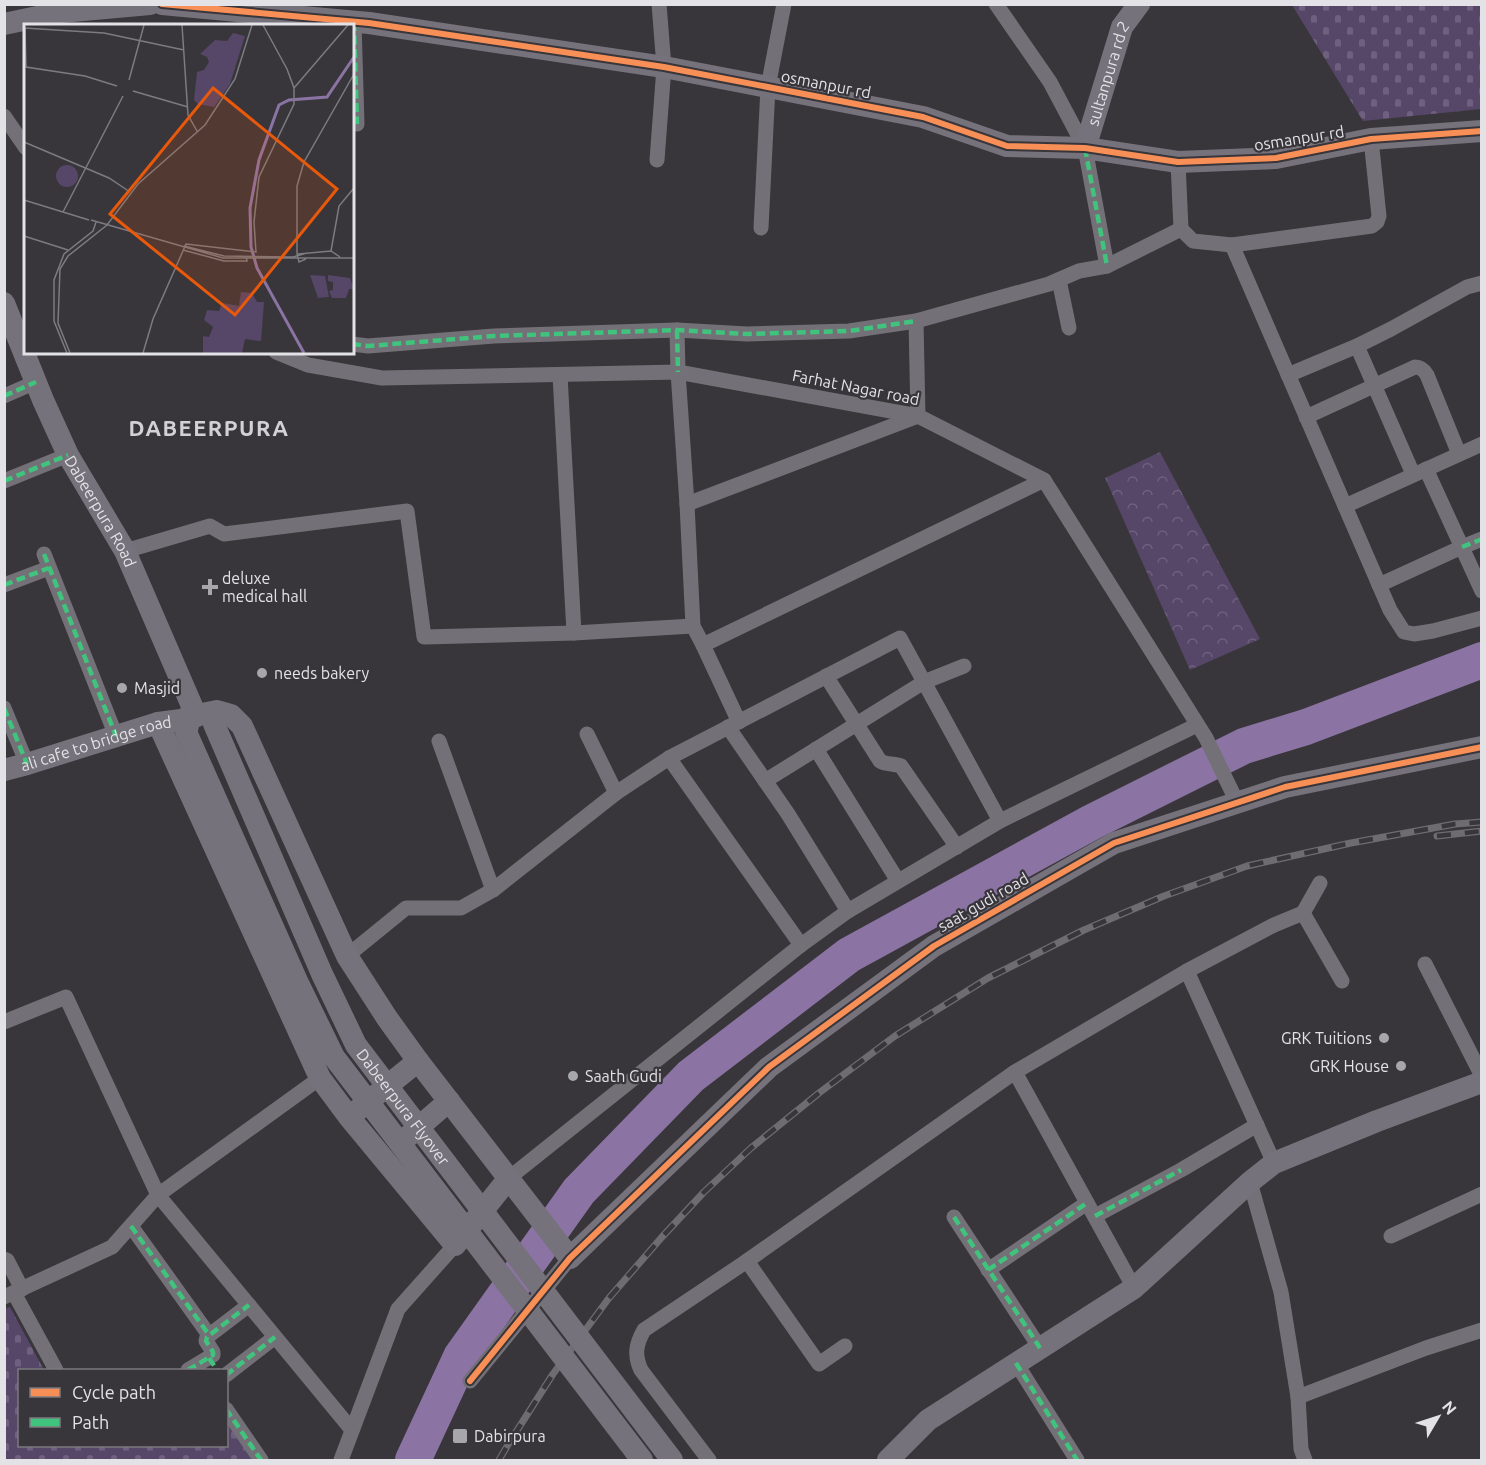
<svg xmlns="http://www.w3.org/2000/svg" width="1486" height="1465" font-family="Ubuntu,sans-serif">
  <defs>
    <pattern id="cemetery-stones" width="16" height="16" patternUnits="userSpaceOnUse" patternTransform="scale(1.5)"><rect width="16" height="16" fill="#564668"/><path d="M2 7V4a2 2 0 0 1 4 0v3zM10 15v-3a2 2 0 0 1 4 0v3z" fill="#6e607e"/></pattern>
    <pattern id="park-crowns" width="20" height="18" patternUnits="userSpaceOnUse" patternTransform="scale(1.5)"><rect width="20" height="18" fill="#564668"/><path d="M2 6a3 3 0 1 1 6 0M12 15a3 3 0 1 1 6 0" fill="none" stroke="#6e607e"/></pattern>
  </defs>
  <rect width="100%" height="100%" fill="#38363a"/>
  <g fill="url(#cemetery-stones)">
    <path d="M1292 5H1481V109L1363 121Z"/>
    <path d="M10 1307 44 1370H20V1446H84L86 1447 88 1446H226L227 1423 254 1460H5L4 1309Z"/>
  </g>
  <path fill="url(#park-crowns)" d="M1160 452 1260 639 1190 670 1105 478Z"/>
  <g fill="none" stroke-linecap="round" stroke-linejoin="round">
    <path stroke="#8b74a4" stroke-width="36" d="M413 1460 461 1357 579 1191 691 1076 849 955 1092 822 1244 746 1306 727 1482 660"/>
    <g stroke="#747077" stroke-width="15">
      <path d="M996 4 1050 82 1085 148 1107 266"/>
      <path d="M354 22 357 124"/>
      <path d="M4 116 26 148"/>
      <path d="M657 160 664 67 659 4"/>
      <path d="M1178 162 1181 229"/>
      <path d="M761 228 768 87 784 4"/>
      <path d="M1232 245 1390 610 1404 632 1414 634 1433 631 1482 618"/>
      <path d="M1059 280 1069 328"/>
      <path d="M677 330 678 372 687 504 693 626 703 645 739 722"/>
      <path d="M352 344 368 346 494 336 677 330 747 334 849 331 916 321 1049 284 1079 271 1107 266 1181 229 1193 241 1232 245 1372 226 1377 222 1379 216 1371 139"/>
      <path d="M1357 346 1391 329 1467 287 1482 283"/>
      <path d="M276 352 308 365 382 378 678 372 918 416 1044 480 1206 738 1237 802"/>
      <path d="M560 375 574 633"/>
      <path d="M1288 375 1357 346 1413 474"/>
      <path d="M4 396 36 382"/>
      <path d="M1306 417 1415 367C1421 367 1424 370 1427 375L1459 454"/>
      <path d="M1426 469 1482 591"/>
      <path d="M4 481 68 455"/>
      <path d="M687 504 918 416 916 321"/>
      <path d="M1345 506 1482 444"/>
      <path d="M125 551 210 526 224 534 407 511 424 637 574 633 693 626"/>
      <path d="M44 554 116 736"/>
      <path d="M4 585 49 568"/>
      <path d="M1379 585 1462 547 1482 539"/>
      <path d="M703 645 1044 480"/>
      <path d="M826 676 880 761C886 765 894 763 901 766L957 847"/>
      <path d="M4 708 27 764"/>
      <path d="M728 727 788 814 848 911"/>
      <path d="M587 734 616 793"/>
      <path d="M439 741 493 890"/>
      <path d="M816 749 898 881"/>
      <path d="M669 758 801 945"/>
      <path d="M765 781 924 682 964 666"/>
      <path d="M1303 913 1342 981"/>
      <path d="M347 956 406 908H461L493 890 616 793 669 758 900 638 1000 821"/>
      <path d="M1425 964 1482 1076"/>
      <path d="M1187 971 1274 1163"/>
      <path d="M4 1022 66 997 158 1195 352 1430"/>
      <path d="M1015 1072 1134 1288"/>
      <path d="M509 1178 801 945 848 911 1000 821 1197 725"/>
      <path d="M1250 1182 1281 1292 1298 1397 1301 1449 1305 1460"/>
      <path d="M1095 1216 1181 1170 1257 1125"/>
      <path d="M954 1217 1040 1348"/>
      <path d="M131 1226 209 1335"/>
      <path d="M1391 1236 1482 1194"/>
      <path d="M4 1259 7 1260 22 1289"/>
      <path d="M747 1261 819 1364 845 1346"/>
      <path d="M988 1270 1087 1203"/>
      <path d="M14 1293 56 1370"/>
      <path d="M4 1297 112 1247 158 1195 320 1078"/>
      <path d="M1016 1363 1077 1460"/>
      <path d="M188 1370 213 1355V1352L206 1341 207 1337 249 1305"/>
      <path d="M226 1375 275 1337"/>
      <path d="M470 1381 570 1258"/>
      <path d="M1298 1397 1426 1348 1482 1330"/>
      <path d="M226 1409 261 1460"/>
      <path d="M341 1460 398 1309 455 1245"/>
      <path d="M709 1460 641 1370C634 1355 636 1344 644 1330L747 1261 1015 1072 1187 971 1274 925 1303 913 1320 883"/>
    </g>
    <g stroke="#76727b" stroke-width="22">
      <path d="M162 4 369 23 664 67 923 117 1007 146 1085 148 1178 162 1276 158 1371 139 1482 131"/>
      <path d="M4 24 61 12 150 4"/>
      <path id="s1" d="M1085 148 1122 27 1139 4"/>
      <path id="s2" d="M4 303 43 400 68 455 125 551 192 706 187 730"/>
      <path d="M158 723 320 1078 349 1117 455 1245 509 1178"/>
      <path id="s3" d="M4 770 27 764 158 723 189 719 202 714 217 711 231 715 242 726 347 956 387 1018 418 1061 570 1258 769 1067 934 946 1114 843 1285 787 1482 747"/>
      <path d="M354 1113 418 1061"/>
      <path d="M405 1139 449 1101"/>
      <path d="M888 1460 928 1420 1134 1288 1250 1182 1274 1163 1377 1121 1482 1082"/>
    </g>
    <g stroke="#6e6c70" stroke-width="7">
      <g id="rail">
        <path d="M1437 836 1482 831"/>
        <path d="M499 1460 509 1443 553 1374 609 1298 662 1237 704 1192 751 1148 819 1093 895 1036 988 978 1084 930 1164 896 1247 866 1351 843 1455 824 1482 822"/>
      </g>
    </g>
    <use href="#rail" stroke="#38353b" stroke-width="4.5" stroke-dasharray="14" stroke-linecap="butt"/>
    <g stroke="#76727b" stroke-width="22">
      <path id="s4" d="M214 724 322 974 356 1045 672 1460"/>
      <path d="M186 732 297 981 334 1057 642 1460"/>
    </g>
    <g stroke="#40c37c" stroke-width="4.5" stroke-dasharray="9 4.5" stroke-linecap="butt">
      <path d="M354 22 357 124"/>
      <path d="M1085 148 1107 266"/>
      <path d="M677 330 678 372"/>
      <path d="M352 344 368 346 494 336 677 330 747 334 849 331 916 321"/>
      <path d="M4 396 36 382"/>
      <path d="M4 481 68 455"/>
      <path d="M1462 547 1482 539"/>
      <path d="M44 554 116 736"/>
      <path d="M4 585 49 568"/>
      <path d="M4 708 27 764"/>
      <path d="M1095 1216 1181 1170"/>
      <path d="M954 1217 1040 1348"/>
      <path d="M131 1226 209 1335"/>
      <path d="M988 1270 1087 1203"/>
      <path d="M209 1358 217 1370"/>
      <path d="M1016 1363 1077 1460"/>
      <path d="M188 1370 213 1355V1352L206 1341 207 1337 249 1305"/>
      <path d="M226 1375 275 1337"/>
      <path d="M226 1409 261 1460"/>
    </g>
    <g stroke="#38353b" stroke-width="10">
      <g id="cycleway">
        <path d="M162 4 369 23 664 67 923 117 1007 146 1085 148 1178 162 1276 158 1371 139 1482 131"/>
        <path d="M470 1381 570 1258 769 1067 934 946 1114 843 1285 787 1482 747"/>
      </g>
    </g>
    <use href="#cycleway" stroke="#f78f57" stroke-width="6"/>
  </g>
  <g fill="#a7a6aa" stroke="#38353b" stroke-width="2">
    <path d="M207 578h6v6h6v6h-6v6h-6v-6h-6v-6h6z"/>
    <circle cx="262" cy="673" r="6"/>
    <circle cx="122" cy="688" r="6"/>
    <circle cx="1384" cy="1038" r="6"/>
    <circle cx="1401" cy="1066" r="6"/>
    <circle cx="573" cy="1076" r="6"/>
    <rect x="452" y="1428" width="16" height="16" rx="3"/>
  </g>
  <g text-anchor="middle" stroke-width="4.5" stroke-linejoin="round" paint-order="stroke">
    <g font-size="16" fill="#e3e2e6" stroke="#38353b">
      <text dy="6" stroke="none"><textPath href="#s1" startOffset="78">sultanpura rd 2</textPath></text>
      <text transform="translate(826 84) rotate(11)" y="6">osmanpur rd</text>
      <text transform="translate(1299 138) rotate(-9)" y="6">osmanpur rd</text>
      <text transform="translate(856 387) rotate(11)" y="6">Farhat Nagar road</text>
      <text dy="6" stroke="none"><textPath href="#s2" startOffset="230">Dabeerpura Road</textPath></text>
      <text dy="6" stroke="none"><textPath href="#s3" startOffset="96">ali cafe to bridge road</textPath></text>
      <text transform="translate(983 902) rotate(-30)" y="6">saat gudi road</text>
      <text dy="6" stroke="none"><textPath href="#s4" startOffset="429">Dabeerpura Flyover</textPath></text>
    </g>
    <g font-size="16" fill="#e3e2e6" stroke="#38353b" text-anchor="start">
      <text x="222" y="584">deluxe<tspan x="222" dy="18">medical hall</tspan></text>
      <text x="274" y="679">needs bakery</text>
      <text x="134" y="694">Masjid</text>
      <text x="1372" y="1044" text-anchor="end">GRK Tuitions</text>
      <text x="1389" y="1072" text-anchor="end">GRK House</text>
      <text x="585" y="1082">Saath Gudi</text>
      <text x="474" y="1442">Dabirpura</text>
    </g>
    <g font-size="22" font-weight="bold" letter-spacing="1.5" fill="#d3d0d7" stroke="#38353b">
      <text x="209" y="436">DABEERPURA</text>
    </g>
  </g>
  <g transform="translate(24 24)">
    <rect width="330" height="330" fill="#38363a"/>
    <path d="M209 9 221 12 206 60 190 83 174 80 170 76 173 48 180 46 185 38 183 33 176 30 191 16 203 17ZM286 251 301 252 305 273 294 274ZM304 251 326 254 330 265H325L322 274H308L305 267 309 266V258L304 257ZM217 268 228 269 233 278H240L237 317 221 315 218 329H179V312L185 313 189 303 180 296 183 286 195 287 198 279 215 282Z" fill="#564668"/>
    <path d="M32 152a11 11 0 1 1 22 0a11 11 0 1 1-22 0Z" fill="#564668"/>
    <path fill="none" stroke="#8b74a4" stroke-width="3" d="M280 329 233 244 227 223 226 184 235 136 255 81 265 76 303 73 330 33"/>
    <path fill="none" stroke="#7c7b7f" stroke-width="1.5" d="M158 1 164 91 173 107M0 4 80 9 160 26M1 4 2 43 61 52 93 62M105 56 120 1M270 64 324 1M109 67 164 83M0 118 85 154 106 168M0 176 65 196M39 188 99 72M67 196 199 234H330M0 212 44 226M160 222 200 232 269 233 283 229M159 226 200 237H223L222 232M307 227 315 182 330 164M274 230 307 227 316 233M282 235 275 238 273 230V162L280 138 330 50M43 329 30 297V256L40 230 69 207 72 198M46 329 34 299 36 245 44 232 83 201 114 160 181 101 211 55 228 1M119 329 129 295 162 220 232 228 230 198 235 153 270 80V64L263 45 239 1"/>
    <path fill="#e8590c" fill-opacity="0.15" stroke="#e8590c" stroke-width="3" d="M189 64 313 165 211 291 86 190Z"/>
    <rect width="330" height="330" fill="none" stroke="#e3e2e6" stroke-width="3"/>
  </g>
  <rect width="1486" height="1465" fill="none" stroke="#e3e2e6" stroke-width="12"/>
  <rect x="18" y="1369" width="210" height="78" fill="#38353b" stroke="#7c7a7f" stroke-width="1.5"/>
  <rect x="30" y="1388" width="30" height="9" fill="#f78f57" stroke="#7c7a7f" stroke-width="1.5"/>
  <text x="72" y="1399" font-size="18" fill="#e3e2e6">Cycle path</text>
  <rect x="30" y="1418" width="30" height="9" fill="#40c37c" stroke="#7c7a7f" stroke-width="1.5"/>
  <text x="72" y="1429" font-size="18" fill="#e3e2e6">Path</text>
  <g transform="translate(1438 1417) rotate(51)" stroke="#38353b" stroke-width="4.5" paint-order="stroke">
  <path d="M0-4.5L10 22L0 15L-10 22Z" fill="#e3e2e6"/>
  <text y="-9" font-size="16" font-weight="bold" text-anchor="middle" fill="#e3e2e6">N</text>
  </g>
</svg>
